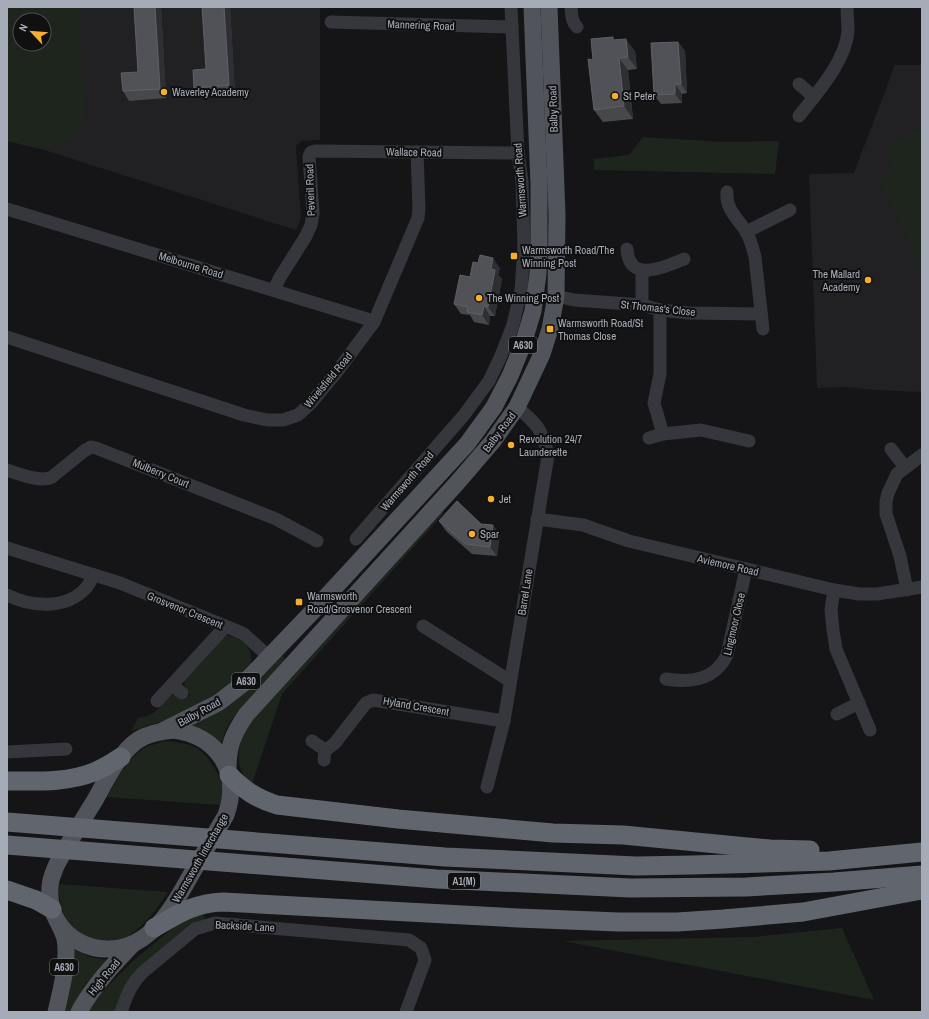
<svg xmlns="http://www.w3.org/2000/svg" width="929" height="1019" font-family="'Archivo Narrow',sans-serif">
  <rect width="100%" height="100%" fill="#151517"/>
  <g fill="#212124" fill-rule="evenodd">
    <path d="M7 7H320V140L301 141 296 146 301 218 296 230 41 149 7 141ZM20 20H44V44H20Z"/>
    <path d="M895 65H922V392L876 390 845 387 817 388 809 174 854 173Z"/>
  </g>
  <g fill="#1d251d" fill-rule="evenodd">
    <path d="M7 7H79L84 115 81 125 71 139 52 147 41 149 7 141ZM20 20H44V44H20Z"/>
    <path d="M922 128V270L879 178 895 170 886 152 891 144Z"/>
    <path d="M643 137 724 142 779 141 775 174 594 170V159L629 155Z"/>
    <path d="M445 512 282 694 252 784C249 781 245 778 243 774 236 762 239 745 242 732L436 515Z"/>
    <path d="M226 636C244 636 259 654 247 671L206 702 167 720 131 731 138 718C145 717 151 715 156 711 163 705 166 697 175 694L184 700 190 695C186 689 183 686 185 679L221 640Z"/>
    <path d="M281 655 286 659 232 719 225 732 221 747 190 727 212 715Z"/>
    <path d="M164 741C175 742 185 743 195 747 208 754 223 778 223 793 223 797 221 802 220 805L107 797C118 778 128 755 149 746 154 744 159 743 164 741Z"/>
    <path d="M59 884 168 892C157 908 144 927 127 937 120 942 111 941 103 940 71 937 58 914 59 884Z"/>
    <path d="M202 911 205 920 180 935 117 1012H89L102 992 133 961 174 927Z"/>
    <path d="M842 928 874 1000 563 941 753 937Z"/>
    <path d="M72 948 90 957 108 960 86 983 70 1012H62Z"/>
  </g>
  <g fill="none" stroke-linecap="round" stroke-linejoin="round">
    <g stroke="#35373c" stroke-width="13">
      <path d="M571 7C572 15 571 21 577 27"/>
      <path d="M331 22 512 27"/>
      <path d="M799 84 814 97"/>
      <path d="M799 116C817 93 845 62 848 32 848 24 847 15 847 7"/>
      <path d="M727 192C725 209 739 220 747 233 751 241 753 249 755 257L763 329"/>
      <path d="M7 209 367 319 374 322"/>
      <path d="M746 232 790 210"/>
      <path d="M627 249C629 284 665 267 684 259"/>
      <path d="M642 270V305"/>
      <path d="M274 290 279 279 306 236 311 225 313 213 309 157 311 152 315 151 518 153"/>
      <path d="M556 296 574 300 642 305 660 310 689 313 761 314"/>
      <path d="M660 310V374L654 403 663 434"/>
      <path d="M7 337 244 415 267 420H283L298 415 311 403 339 369 374 322 418 218 419 208 417 152"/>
      <path d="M649 438 663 434 701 430 749 441"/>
      <path d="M891 449 905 467"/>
      <path d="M7 470C19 474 41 483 52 477L84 451 91 447 96 448 276 519 317 541"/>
      <path d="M537 519 583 525 629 541 834 590 859 594H877L922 587"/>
      <path d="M356 539 464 415 489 381 500 358 512 328 521 291 524 247 522 181 518 153 511 7"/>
      <path d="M7 548 120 583 235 630 244 634 269 657"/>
      <path d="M834 590 831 610 833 630 836 649 870 730"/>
      <path d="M907 590 900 556 886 514V502L888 493 897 474 922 455"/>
      <path d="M7 595C31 607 66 610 86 588 89 585 91 579 94 575"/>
      <path d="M423 626 510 681"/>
      <path d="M666 679C691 683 715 680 727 655L746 569"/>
      <path d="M172 685 182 693"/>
      <path d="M157 701 225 627"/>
      <path d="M837 714 859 703"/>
      <path d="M312 741 325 750 324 760"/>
      <path d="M325 750 330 747 335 743 366 703 373 700 504 721"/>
      <path d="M7 752 66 749"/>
      <path d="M487 787 504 721 548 456C543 430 537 424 517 407"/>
      <path d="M121 1012C127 995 130 985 143 972L195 929 215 923 409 940 421 948 425 960 406 1012"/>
    </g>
    <g stroke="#51545b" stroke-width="17">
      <path d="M174 730C218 736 241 772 226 815 215 834 203 854 192 873 179 896 165 923 143 938 102 966 46 938 50 887 50 879 54 871 57 864 69 842 82 821 95 800 107 779 118 754 138 740 149 733 161 731 174 730Z"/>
      <path d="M162 731 218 703 244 683 314 610 467 444 494 407 510 376 523 344 533 311 538 274 539 249V185L532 7"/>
      <path d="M228 769C228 746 233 734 246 715L457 483 493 441 517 407 542 354 550 329 556 296 557 214 549 7"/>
      <path d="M56 1012C61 991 69 960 65 939 64 934 61 929 59 924"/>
      <path d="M79 1012C93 986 112 966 133 944"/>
    </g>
    <g stroke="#61656d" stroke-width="19">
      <path d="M229 775C244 790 257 799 277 805L398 819 553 833 623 835 770 849 810 850"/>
      <path d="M7 781C35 781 67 783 94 772 104 768 112 763 121 757"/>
      <path d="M7 822 445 857 636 866 692 865 829 861 922 852"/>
      <path d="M7 845 437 879 630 888 746 887 834 882 922 875"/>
      <path d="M7 890 36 900 52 909"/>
      <path d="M154 928C178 914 194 903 223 902L518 918 619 922H677L723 919 803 912 922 890"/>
    </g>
  </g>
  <g fill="#46484c">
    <path d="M134 7H161L166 98 129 101 123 91 138 72Z"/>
    <path d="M202 7H230L235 95 200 97 194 88 206 69Z"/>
    <path d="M615 40 635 51 637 69 628 70 633 119 603 122 594 110 593 60Z"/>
    <path d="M678 42 685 51 687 93 682 94V103L661 104 654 95Z"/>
    <path d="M500 268 498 275 502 279 495 316H490L489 325 474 322 470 315 461 314 454 304Z"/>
    <path d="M439 521 481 524 500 534 497 556 472 554 446 531Z"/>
  </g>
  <g fill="#2e2f32">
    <path d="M155 7H161L166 98 160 89Z"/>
    <path d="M224 7H230L235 95 229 85Z"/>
    <path d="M626 39 635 51 637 69 628 57Z"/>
    <path d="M678 42 685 51 687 93 681 84Z"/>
    <path d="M619 58 628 70 633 119 624 106Z"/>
    <path d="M675 84 682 94V103L675 94Z"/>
    <path d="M493 258 500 268 498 275 502 279 495 316 488 307 491 269Z"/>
    <path d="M484 306 490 316 489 325 482 315Z"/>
    <path d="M493 525 500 534 497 556 490 547Z"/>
  </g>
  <g fill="#515258" stroke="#5e6066">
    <path d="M134 7H155L160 89 123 91 121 73 138 72Z"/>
    <path d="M202 7H224L229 85 194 88 193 70 206 69Z"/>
    <path d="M613 37V40L626 39 628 57 619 58 624 106 594 110 588 59 593 60 591 39Z"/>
    <path d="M678 42 681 84H675V94L654 95 651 43Z"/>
    <path d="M480 255 493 258 491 269 495 270 488 307 484 306 482 315 467 312 468 307 454 304 460 275 470 277 473 262 478 263Z"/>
    <path d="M457 501 481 524 493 525 490 547 466 544 439 521Z"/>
  </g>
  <g fill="#f6ae2d" stroke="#101011" stroke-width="1.5">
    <circle cx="164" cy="92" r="4"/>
    <circle cx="615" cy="96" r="4"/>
    <rect x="510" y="252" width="8" height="8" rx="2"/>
    <circle cx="868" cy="280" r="4"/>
    <circle cx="479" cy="298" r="4"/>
    <rect x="546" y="325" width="8" height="8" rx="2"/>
    <circle cx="511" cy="445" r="4"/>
    <circle cx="491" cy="499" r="4"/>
    <circle cx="472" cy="534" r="4"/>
    <rect x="295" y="598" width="8" height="8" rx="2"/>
  </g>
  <g text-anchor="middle" stroke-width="4" stroke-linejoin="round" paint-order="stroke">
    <g fill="#101011" stroke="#797d85" stroke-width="1">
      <rect x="509" y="337" width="28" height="16" rx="3"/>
      <rect x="232" y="673" width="28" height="16" rx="3"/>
      <rect x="448" y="873" width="32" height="16" rx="3"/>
      <rect x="50" y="959" width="28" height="16" rx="3"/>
    </g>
    <g font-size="10" font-weight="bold" fill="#a6acb7">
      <text x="523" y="349">A630</text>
      <text x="246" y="685">A630</text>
      <text x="464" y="885">A1(M)</text>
      <text x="64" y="971">A630</text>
    </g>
    <g font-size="11" fill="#a6acb7" stroke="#101011">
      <text transform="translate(421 25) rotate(2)" y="4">Mannering Road</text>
      <text transform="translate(553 109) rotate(-92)" y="4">Balby Road</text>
      <text transform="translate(414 152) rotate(1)" y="4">Wallace Road</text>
      <text transform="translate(520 180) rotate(-94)" y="4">Warmsworth Road</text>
      <text transform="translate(310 190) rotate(-92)" y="4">Peveril Road</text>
      <text transform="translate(191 265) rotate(17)" y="4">Melbourne Road</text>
      <text transform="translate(658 308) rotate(6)" y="4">St Thomas's Close</text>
      <text transform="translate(328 380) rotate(-50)" y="4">Wivelsfield Road</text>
      <text transform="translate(499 432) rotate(-53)" y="4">Balby Road</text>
      <text transform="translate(161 473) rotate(22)" y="4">Mulberry Court</text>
      <text transform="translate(407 481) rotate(-49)" y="4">Warmsworth Road</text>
      <text transform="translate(728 565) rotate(13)" y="4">Aviemore Road</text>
      <text transform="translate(525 592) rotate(-81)" y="4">Barrel Lane</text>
      <text transform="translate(185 610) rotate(22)" y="4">Grosvenor Crescent</text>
      <text transform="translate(734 624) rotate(-77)" y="4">Lingmoor Close</text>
      <text transform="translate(416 706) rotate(10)" y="4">Hyland Crescent</text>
      <text transform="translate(199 712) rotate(-29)" y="4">Balby Road</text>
      <text transform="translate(200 858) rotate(-60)" y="4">Warmsworth Interchange</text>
      <text transform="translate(245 926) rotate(3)" y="4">Backside Lane</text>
      <text transform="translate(104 977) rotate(-51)" y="4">High Road</text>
    </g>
    <g font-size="11" fill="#a6acb7" stroke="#101011" text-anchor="start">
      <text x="172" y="96">Waverley Academy</text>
      <text x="623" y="100">St Peter</text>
      <text x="522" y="254">Warmsworth Road/The<tspan x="522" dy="13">Winning Post</tspan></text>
      <text x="860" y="278" text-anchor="end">The Mallard<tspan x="860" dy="13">Academy</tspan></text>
      <text x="487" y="302">The Winning Post</text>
      <text x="558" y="327">Warmsworth Road/St<tspan x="558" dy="13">Thomas Close</tspan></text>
      <text x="519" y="443">Revolution 24/7<tspan x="519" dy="13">Launderette</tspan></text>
      <text x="499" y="503">Jet</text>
      <text x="480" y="538">Spar</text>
      <text x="307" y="600">Warmsworth<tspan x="307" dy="13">Road/Grosvenor Crescent</tspan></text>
    </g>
  </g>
  <rect width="929" height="1019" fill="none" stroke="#a6acb7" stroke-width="16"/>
  <g transform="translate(32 32) rotate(296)"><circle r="19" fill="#101011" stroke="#4c4e53"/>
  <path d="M0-3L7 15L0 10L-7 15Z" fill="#f6ae2d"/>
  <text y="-6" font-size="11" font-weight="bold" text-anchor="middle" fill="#a6acb7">N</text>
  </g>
</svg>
